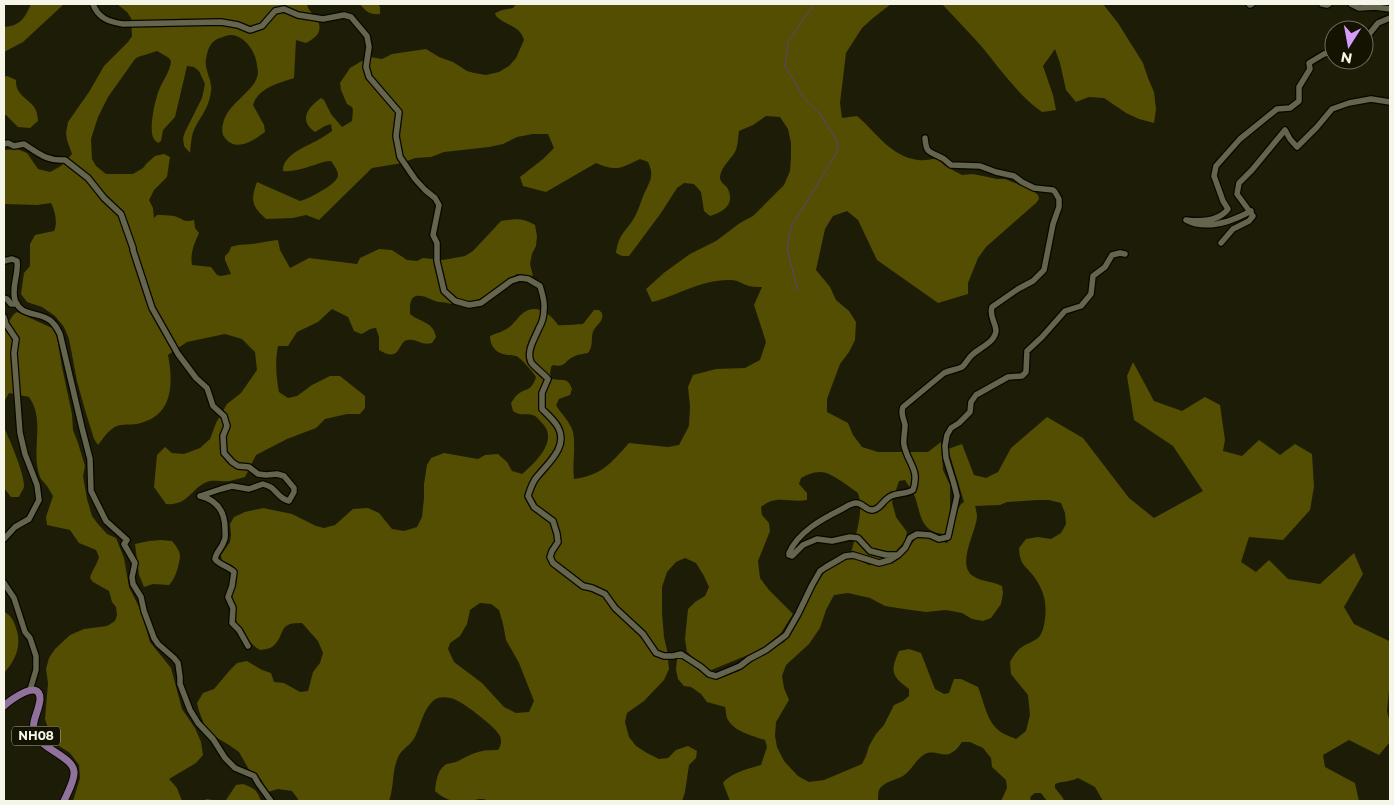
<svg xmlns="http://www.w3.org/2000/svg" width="1394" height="805" font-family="Montserrat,sans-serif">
  <rect width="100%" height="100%" fill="#1d1c07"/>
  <g fill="#534e02" fill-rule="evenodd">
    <path d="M31 4H64L23 42 4 52V27C20 26 25 18 31 4Z"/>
    <path d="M117 4H307C308 12 315 14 318 21 323 33 315 38 306 43L296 40 294 78C279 83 258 88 253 105L264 125 265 132C253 141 234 154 223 135 222 132 222 127 223 124 227 102 259 90 258 71 257 68 257 63 256 60 254 49 242 34 230 35 228 35 225 36 223 37 211 40 208 47 206 59 204 71 213 80 211 92 208 110 201 115 194 130 191 136 191 146 190 153L184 146 183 138 185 132 202 98 205 84 199 71 194 67 187 66 175 117 163 130 161 141 158 143C156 141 154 140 153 137 149 127 155 100 159 90 163 80 170 72 171 61L169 58 157 51 138 57 135 59 108 97 98 117 91 139 92 159 96 166 106 174H133L143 168 147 163 155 156 164 154 170 157 167 177 154 190 149 200 153 208 154 218 157 215C162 215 168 215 174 216 183 218 182 223 194 220L195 228 199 233C194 244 190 253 192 265L211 267 217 275 221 276 231 274 225 260V256L229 252 231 247C238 244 245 245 252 244 261 243 269 241 278 240L280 250 290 268 309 258 357 264 360 258 379 249 392 250 407 260 417 261 423 258 443 260 465 256 473 251 501 221C516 219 521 217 535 225L537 236 536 246 532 254 530 264 533 276 517 274C497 287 480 305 455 304 450 304 444 302 439 302 432 301 424 294 416 296 409 298 410 308 410 314 421 323 433 321 436 337L432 343C421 346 417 338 408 340 397 341 402 364 379 350V337L376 328C369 328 367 332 361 334L354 331 348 317 332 309 318 322 297 332 288 346H278C275 362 276 376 279 392L288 398 297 396 312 385 330 376H340L365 396V408L360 414H347L325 419 316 428 287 439 256 455 245 477C240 478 235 480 230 481 223 482 216 480 210 481 191 486 190 506 166 504L154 487 157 455 165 447 172 453 184 454 200 448 210 439 216 423 227 404 241 393 257 370 255 352 242 339 225 334 187 342 168 355C173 382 174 414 141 423 135 425 128 424 121 425 111 426 104 437 98 445L94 439 85 410 77 381 69 339 64 327 55 316 42 307 27 302 21 294 24 273 30 266V244L35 235 54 231C58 223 55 211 51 203L37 205 4 204V150L17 149 27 153 38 169 50 172 61 166 72 154 67 140 66 133 68 122 89 92 104 66 128 42 132 36 131 18 127 12Z"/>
    <path d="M360 4H378L380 7V14C370 15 366 12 360 4Z"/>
    <path d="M516 4H891L873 18 862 28 846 53 840 103 842 118 857 116C877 133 890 156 918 160 924 161 932 159 938 158L945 166 962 175 973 174 997 179H1005L1032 190 1038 195 1039 199 1036 203 986 247 978 258 968 283V294L938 303 877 260 858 220 847 211 833 216 825 229 816 270 830 287 836 300 849 311 856 322 855 340 849 352 840 364 827 399V412L848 423 853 435 862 447 878 452H928L941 442 943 470 950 485V509L948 529 944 534C920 532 921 514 915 497 913 491 908 485 905 480L899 481 892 502 896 517 907 532 905 541 896 551 886 558 878 560 851 553C856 533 864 513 858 493 848 486 831 472 820 472 813 472 807 475 801 478L799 484 807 493V500C788 503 777 494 761 507L762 515 769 523 770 531 758 561 760 578 769 590 793 614 781 633 760 650 709 671 687 652 685 639 688 609 695 602 705 596 709 587 704 576 696 563 685 558 676 562 667 572 662 587V613L664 637 667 650 669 669 664 680 644 701 627 713 625 722 629 737 636 746 647 753 659 759 668 758 676 750 688 746 697 751 696 758 689 765 685 792 682 801H489C480 797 478 800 469 801 455 803 445 800 435 791 436 782 437 771 445 765 448 763 453 763 456 762 474 753 477 750 498 750 501 746 502 741 500 736 496 727 465 704 456 700 450 697 440 696 434 700 423 709 421 725 415 737 411 746 400 749 397 760 392 773 394 787 389 801H298V799L292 791 278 789 268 792 261 779 252 775 239 752 229 745 207 732C204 722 199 714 197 703L203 693 214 689 230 670 237 663 247 661 262 670 271 673 274 682 284 683 300 692 308 691 313 672 320 663 323 653 318 641 302 623C276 622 287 635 272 647 269 649 264 649 260 650 244 640 237 627 233 609 233 605 231 601 232 598 233 590 238 583 237 575 235 569 227 565 222 562L221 555 230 542 231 535 230 524 234 517 245 512 263 508 292 514 316 526 324 528 335 525 353 509 368 508 379 513 392 529 404 531 417 527 422 517 424 498V484L427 465 431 458 444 453 478 459 485 455 498 454 507 462 512 471 522 474C536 462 560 439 541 422 539 420 538 418 535 416 527 412 521 417 513 411L511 403C513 400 514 398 516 396 525 387 531 393 536 377 533 372 520 357 516 356 512 355 511 355 508 355 496 354 490 346 490 336 496 333 503 332 508 328 514 324 517 318 522 314 535 302 551 314 558 325 567 326 574 324 583 324L594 310H599C602 313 603 313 602 318 601 323 597 325 595 328 589 336 595 344 588 353 584 354 579 354 575 356 564 360 567 368 553 365L551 367 550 374 552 379C563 381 568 377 572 389L570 395 559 399 556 405C561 414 570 421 573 432 576 447 572 464 574 479 602 475 611 463 629 443L668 447 679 445 689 426 690 406 688 387 693 375 716 369 745 368 760 360 766 342 754 305 762 287C756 287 751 287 746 285 741 283 737 280 731 280 702 279 679 295 652 302L646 289 665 272 690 254 716 241 740 223 753 216 784 185 790 171 791 157V143L788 129 780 117 766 116 753 125 739 131C738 137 738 144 736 150 732 159 721 166 720 177 720 183 726 185 728 189 735 205 723 212 710 216L704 211 701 192 694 184 684 183 677 188 661 213 629 256H622L616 253C619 233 626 232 634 218 639 210 641 200 645 192 651 179 654 175 648 162L640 159C621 168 617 172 596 163L546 192 523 186 520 177 543 159 554 148 548 134H533L517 137 503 144 489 147 444 152 431 157 415 158 402 163 372 168 319 220 306 215 293 218 266 219C252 206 250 201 257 182L300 201C308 199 339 183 338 175 338 170 333 164 331 161 324 161 318 164 311 166 302 169 292 172 283 171 282 155 307 146 318 140 323 137 328 134 332 131L331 124 325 126 315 132C298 120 308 107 321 98L324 100 331 114 342 127 352 121 353 110 352 107 347 104 341 90 340 83 350 68 360 62 370 57 382 59 392 54 426 49 439 57 453 62 467 71 474 73 486 75 499 72 509 66 516 58 524 40C520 25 506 26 496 16L495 13 502 10 513 8ZM480 603 491 604 499 610 503 624 506 640 519 663 534 701 529 712 516 713 504 707 482 683 454 662 448 649 450 643 460 636 467 624 470 610Z"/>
    <path d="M942 4H1103L1118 23 1143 63 1148 78 1154 92 1156 109 1154 123 1139 119 1126 113 1104 98 1089 97 1076 102 1066 90 1060 63 1055 49 1043 66 1053 95 1056 110 1042 112C1018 95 1001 70 982 47 969 32 955 18 942 4Z"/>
    <path d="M7 76 16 80C16 82 16 85 17 88 23 102 38 101 38 121L30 128 18 127 6 115H4V77Z"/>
    <path d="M17 312 52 328 57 337 62 367 72 414 73 430 78 443 85 466 83 476 87 499 92 516 98 524 107 534 116 538 124 558 129 587 141 611 150 642 171 668 182 709 195 728 201 742 203 755 196 763 169 779 177 788 182 801H73L80 778 79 765 70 753 59 746 51 737 45 719 48 683 46 669 49 658 55 649 70 635 84 629 107 626 115 621 117 615 116 607 112 602 109 591 93 582 90 578C92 570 97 565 99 557L96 550 79 543 70 530 47 525 46 517 53 496C51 493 49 489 47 486 45 483 41 480 40 477 30 451 46 421 29 397L9 393 4 402V326C11 322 10 316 17 312Z"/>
    <path d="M1133 362 1154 401 1182 411 1205 397 1220 405 1225 440 1223 451 1242 456 1259 440 1280 455 1295 444 1312 454 1314 487 1310 510 1283 540 1249 537 1241 562 1256 572 1269 560 1288 579 1320 584 1354 553 1363 574 1344 607 1354 624 1389 641 1390 644V680L1387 711 1390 723V742L1379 755 1349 740 1323 755 1325 767 1355 783 1359 801H1103L1095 787 1078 778C1070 782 1063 781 1055 784V788L1063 798 1064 801H1047L1041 793H1035L1031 796 1030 801H1001L1007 788 1006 780 992 767 991 758 983 748 970 742H962C959 746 956 751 951 753 944 758 934 749 925 754 916 759 912 770 903 776 896 780 883 782 879 790 878 793 878 798 878 801H730L723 783C730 773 750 768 761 765L767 747 765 740C753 736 735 732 728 720 726 717 726 711 725 707L707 702 701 694 691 687 684 686 678 679 676 670 677 659C687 658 694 667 701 672 706 675 711 677 717 679L739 671 757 658 784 642 793 630 816 584 825 571 842 560 854 558 869 565H881L896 560 905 553 916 538 925 537 947 543C955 531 953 516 961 504L964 502 948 449 962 444 974 475 986 478 998 472 1011 448 1047 417 1083 438 1129 498 1154 518 1203 491 1173 446 1134 420 1127 376ZM1037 500H1049L1061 503 1065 513 1066 524 1061 533 1051 539 1038 537 1026 539 1019 548C1020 567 1026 565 1035 578 1044 592 1047 602 1045 619 1044 625 1043 632 1039 637 1034 642 1027 643 1022 647 1017 650 1013 657 1010 662L1011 674 1028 695 1030 715 1026 731 1016 739C1009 736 1000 733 995 727 986 717 983 699 978 687L961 679H954L949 693 944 694 935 689 921 653 909 649 899 651C890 671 891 676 909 689V696L903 701 894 705 884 725 876 734 869 746 866 756 862 764 824 780 809 782 798 776 784 761 777 747 775 736 776 722 789 700 784 688 782 676 786 665 809 644 820 628 826 610 834 595 848 593 870 598 885 606 904 609 926 612 946 610 962 613 972 619 983 621 991 618 1001 604 1003 593 1002 586C993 581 982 582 973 576 956 565 976 532 977 517 977 514 976 509 975 506L1000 505 1007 502Z"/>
    <path d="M4 427C9 439 25 474 24 487 23 490 20 494 19 497H11L4 488Z"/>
    <path d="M161 540 172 541C175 545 179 549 180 555 180 563 175 580 169 585L153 584 144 587 139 575 135 544 149 541Z"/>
    <path d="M4 612C11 615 14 621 16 628 22 645 16 660 4 673Z"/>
    <path d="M243 784C254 788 257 790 261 801H205L206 799 220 801 226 800 236 785Z"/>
  </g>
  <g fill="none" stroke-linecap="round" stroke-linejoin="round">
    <path stroke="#643d7d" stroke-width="1" d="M798 291 787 248 791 227 836 154 838 147 836 139 819 113 804 98 785 66 788 42 814 4"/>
    <g stroke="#080600" stroke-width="8">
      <g id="minor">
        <path d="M93 4C98 18 109 22 123 24L221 22 238 25 250 30 262 26 275 11 284 9 298 15 323 19 344 15 351 17 367 36 369 47 366 67 369 77 399 112 396 136 400 157 415 179 425 190 435 198 439 205 433 235 437 243V261L444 291 455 301 469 305 481 303 511 281 520 278 528 279 540 286C542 293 545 301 544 309 544 315 542 323 539 328 535 338 526 351 531 362 533 366 544 374 548 379L542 393V409C547 414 554 420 558 427 569 447 547 464 536 478 532 483 530 490 528 496L534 507 553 521 557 534 558 542 552 551 550 557 553 563 583 586 592 588 605 594 615 608 643 634 656 653 664 656H673L681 654 701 667 709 674 716 676 740 666 749 659 766 650 786 635 798 614 812 585 820 571 826 567 845 556 853 555 879 563 890 560 898 555 905 548 910 538 917 534 930 535 939 539 948 537 957 496 954 484 946 458 945 446 947 435 951 428 959 423 970 412 971 402 976 395 1008 377 1022 376 1026 372 1027 351 1042 337 1065 311 1081 306 1091 294 1093 276 1105 267 1112 255 1120 253 1125 254"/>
        <path d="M1249 4 1250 5 1252 4"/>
        <path d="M1322 4 1327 5 1329 4"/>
        <path d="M1351 4 1359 8 1375 7 1390 9"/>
        <path d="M1364 36 1370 33 1378 23 1390 18"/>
        <path d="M4 144 8 143 14 146 24 144C39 154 47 161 65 160L88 178 104 198 121 214 133 248V250L152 308 178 354 196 378 207 388 213 406 224 416 227 426 223 436 224 453 232 462 238 466 249 467 258 474 266 475 277 474 284 476 294 488V492L289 501C280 499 278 493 272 488 269 486 266 485 263 484L249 489 232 486 221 489 200 496"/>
        <path d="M1251 211C1231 222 1207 231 1186 220 1201 222 1218 222 1228 209L1223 201 1214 176 1216 166 1240 139 1277 109 1290 108 1299 101V87L1310 69 1309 63 1324 54 1334 51"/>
        <path d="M1221 243 1233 229 1249 221 1253 216 1237 194 1239 183 1252 170 1285 130 1290 139 1297 147 1317 127 1332 109 1349 103 1371 99 1390 102"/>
        <path d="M4 261 12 259 17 261C19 274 11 287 15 300 20 316 37 312 48 319 54 322 57 328 60 334L82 428 90 459 91 491 106 521 127 540 124 544 135 563 132 577 133 584 141 597 144 611 154 638 158 644 174 658 178 663 180 677V684L190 710 198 723 213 739 225 758 235 768 254 776 258 783 271 801"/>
        <path d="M4 298 7 299 11 304H17"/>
        <path d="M4 317 6 324 16 339 14 353 20 433 25 454 37 485 39 500 29 519 15 527 4 539"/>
        <path d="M200 496C217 500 225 512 225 529 225 533 226 538 224 541 222 548 216 552 215 559 219 565 228 566 234 572L232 586 228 597 233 608 232 623 239 630 248 646"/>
        <path d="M896 555H886L870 551 858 538 850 537 832 541 817 539 803 545 792 556 789 555V553C798 532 822 519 842 509 846 507 851 503 856 503 863 503 866 511 873 510 880 509 882 502 888 498 895 492 905 495 913 490 920 469 908 464 904 445 903 439 905 432 905 425 904 418 900 414 903 407L944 373C950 370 956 370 962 367 966 364 968 358 972 355 979 348 996 342 996 330 995 321 989 316 992 307L1018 289 1033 281 1044 270 1053 224 1059 207V199L1055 192 1053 190 1034 188 1022 182 1014 176 996 172 980 166 951 165C947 162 944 158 940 157 928 151 926 152 925 138"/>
        <path d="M4 583 14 598 25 632 30 638 36 656V670L30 690"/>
      </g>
    </g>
    <g stroke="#080600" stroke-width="9">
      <path id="major" d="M4 706C10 700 40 678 40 699 39 713 29 723 36 736 43 749 74 758 74 772 75 780 67 794 64 801"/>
    </g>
    <use href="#minor" stroke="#65644d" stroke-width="5.5"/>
    <use href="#major" stroke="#90719a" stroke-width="7"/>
  </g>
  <g text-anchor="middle" stroke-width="5" stroke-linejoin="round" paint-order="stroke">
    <rect fill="#141301" stroke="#b2b1a3" stroke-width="1" x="12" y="726.5" width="48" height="19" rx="4"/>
    <g font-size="12" font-weight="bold" fill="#f5f5e8">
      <text x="36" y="740">NH08</text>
    </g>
  </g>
  <rect width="1394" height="805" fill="none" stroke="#f5f5e8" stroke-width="10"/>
  <g transform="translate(1349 45) rotate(191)"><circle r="24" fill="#141301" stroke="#6e6d5d"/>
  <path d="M0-4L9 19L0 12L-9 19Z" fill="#d59cfb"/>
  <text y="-8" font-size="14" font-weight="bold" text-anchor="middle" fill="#f5f5e8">N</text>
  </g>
</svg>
